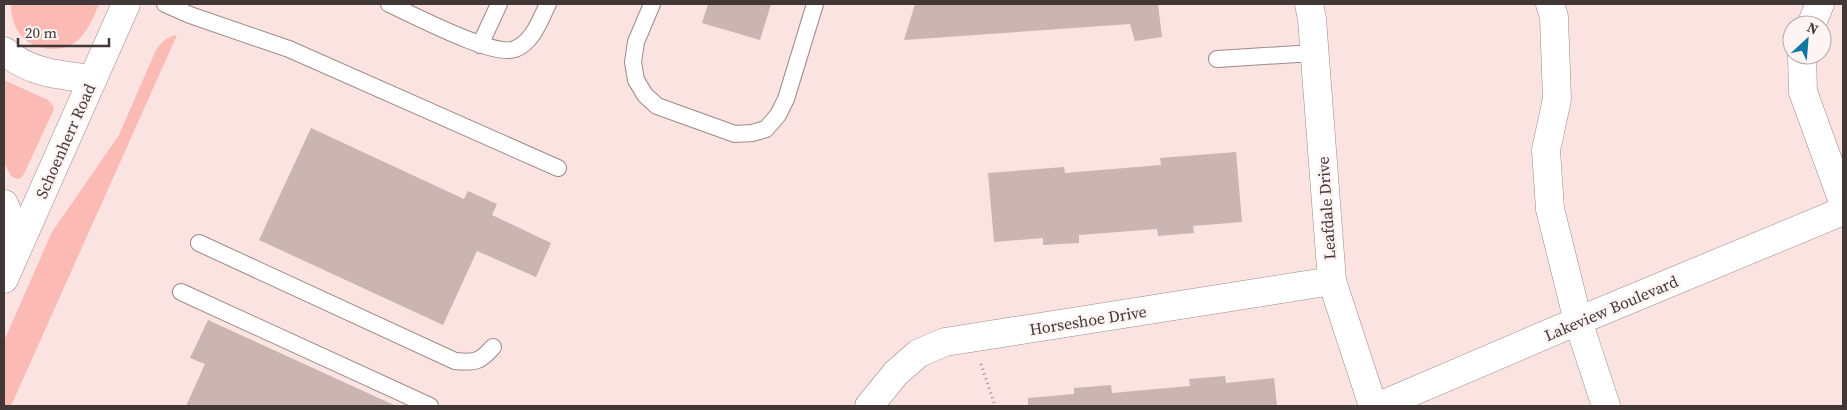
<svg xmlns="http://www.w3.org/2000/svg" width="1847" height="410" font-family="'Source Serif 4',serif">
  <rect width="100%" height="100%" fill="#fae3e1"/>
  <g fill="#fcbab5">
    <path d="M11 4H99C93 18 86 37 71 45 55 53 30 49 19 33 13 24 11 14 11 4Z"/>
    <path d="M177 35 11 406H4V341L52 232 119 135 156 50C162 41 167 37 177 35Z"/>
    <path d="M4 80 48 100 52 104 54 109 24 174 21 178 17 179 11 176 4 163Z"/>
  </g>
  <g fill="#cab5b3">
    <path d="M708 4H771L760 40 702 23Z"/>
    <path d="M915 4H1158L1162 37 1135 41 1130 24 904 40Z"/>
    <path d="M311 128 464 199 468 191 497 204 492 215 551 243 536 277 477 251 443 325 259 240Z"/>
    <path d="M1236 152 1242 222 1193 226 1194 233 1158 236 1157 229 1079 235V243L1043 245V238L994 242 988 173 1064 167 1065 173 1161 165 1160 158Z"/>
    <path d="M208 320 396 406H186L205 364 190 358Z"/>
    <path d="M1225 376 1226 383 1274 378 1277 406H1028V398L1074 394V388L1111 385 1112 393 1190 386 1189 379Z"/>
  </g>
  <g fill="none" stroke-linecap="round" stroke-linejoin="round">
    <g stroke="#9e8a88" stroke-width="18">
      <g id="service">
        <path d="M165 4 190 15 289 49 558 168"/>
        <path d="M389 4C412 14 494 58 515 49 533 42 540 20 548 4"/>
        <path d="M652 4 636 42 633 62 636 80 645 95 657 106 735 134 752 133 766 129 778 115 786 99 815 4"/>
        <path d="M480 45 499 4"/>
        <path d="M1217 59 1314 53"/>
        <path d="M199 243 455 361C475 363 480 362 493 347"/>
        <path d="M181 292 430 406"/>
      </g>
    </g>
    <g stroke="#9e8a88" stroke-width="29">
      <g id="minor">
        <path d="M1309 4 1312 19 1332 281 1373 406"/>
        <path d="M1550 4 1554 17 1557 99 1546 150 1550 209 1578 321 1606 406"/>
        <path d="M1811 25 1820 4"/>
        <path d="M1802 55 1803 92 1843 202"/>
        <path d="M869 406 896 373 919 353 945 342 1332 281"/>
        <path d="M1379 406 1578 321 1843 211"/>
      </g>
    </g>
    <g stroke="#9e8a88" stroke-width="29">
      <g id="secondary">
        <path d="M4 51C32 74 59 75 93 79"/>
        <path d="M4 204 20 242"/>
        <path d="M4 279 126 4"/>
      </g>
    </g>
    <path stroke="#a19190" stroke-width="3" stroke-dasharray="1 4" stroke-linecap="butt" d="M981 364 995 406"/>
    <use href="#service" stroke="#fff" stroke-width="16"/>
    <use href="#minor" stroke="#fff" stroke-width="28"/>
    <use href="#secondary" stroke="#fff" stroke-width="28"/>
  </g>
  <g text-anchor="middle" stroke-width="5" stroke-linejoin="round" paint-order="stroke">
    <g font-size="16" fill="#403736" stroke="#fdf4f3">
      <text transform="translate(65 141) rotate(-66)" y="6">Schoenherr Road</text>
      <text transform="translate(1326 208) rotate(-94)" y="6">Leafdale Drive</text>
      <text transform="translate(1611 308) rotate(-23)" y="6">Lakeview Boulevard</text>
      <text transform="translate(1088 320) rotate(-9)" y="6">Horseshoe Drive</text>
    </g>
  </g>
  <rect width="1847" height="410" fill="none" stroke="#403736" stroke-width="10"/>
  <g transform="translate(1807 40) rotate(26)"><circle r="24" fill="#fdf4f3" stroke="#b1a8a7"/>
  <path d="M0-4L9 19L0 12L-9 19Z" fill="#0f79a3"/>
  <text y="-8" font-size="14" font-weight="bold" text-anchor="middle" fill="#403736">N</text>
  </g>
  <path d="M18 38v8h91v-8" fill="none" stroke="#403736" stroke-width="2.5"/>
  <text x="25" y="38" font-size="15" fill="#403736" stroke="#fdf4f3" stroke-width="4" paint-order="stroke">20 m</text>
</svg>
